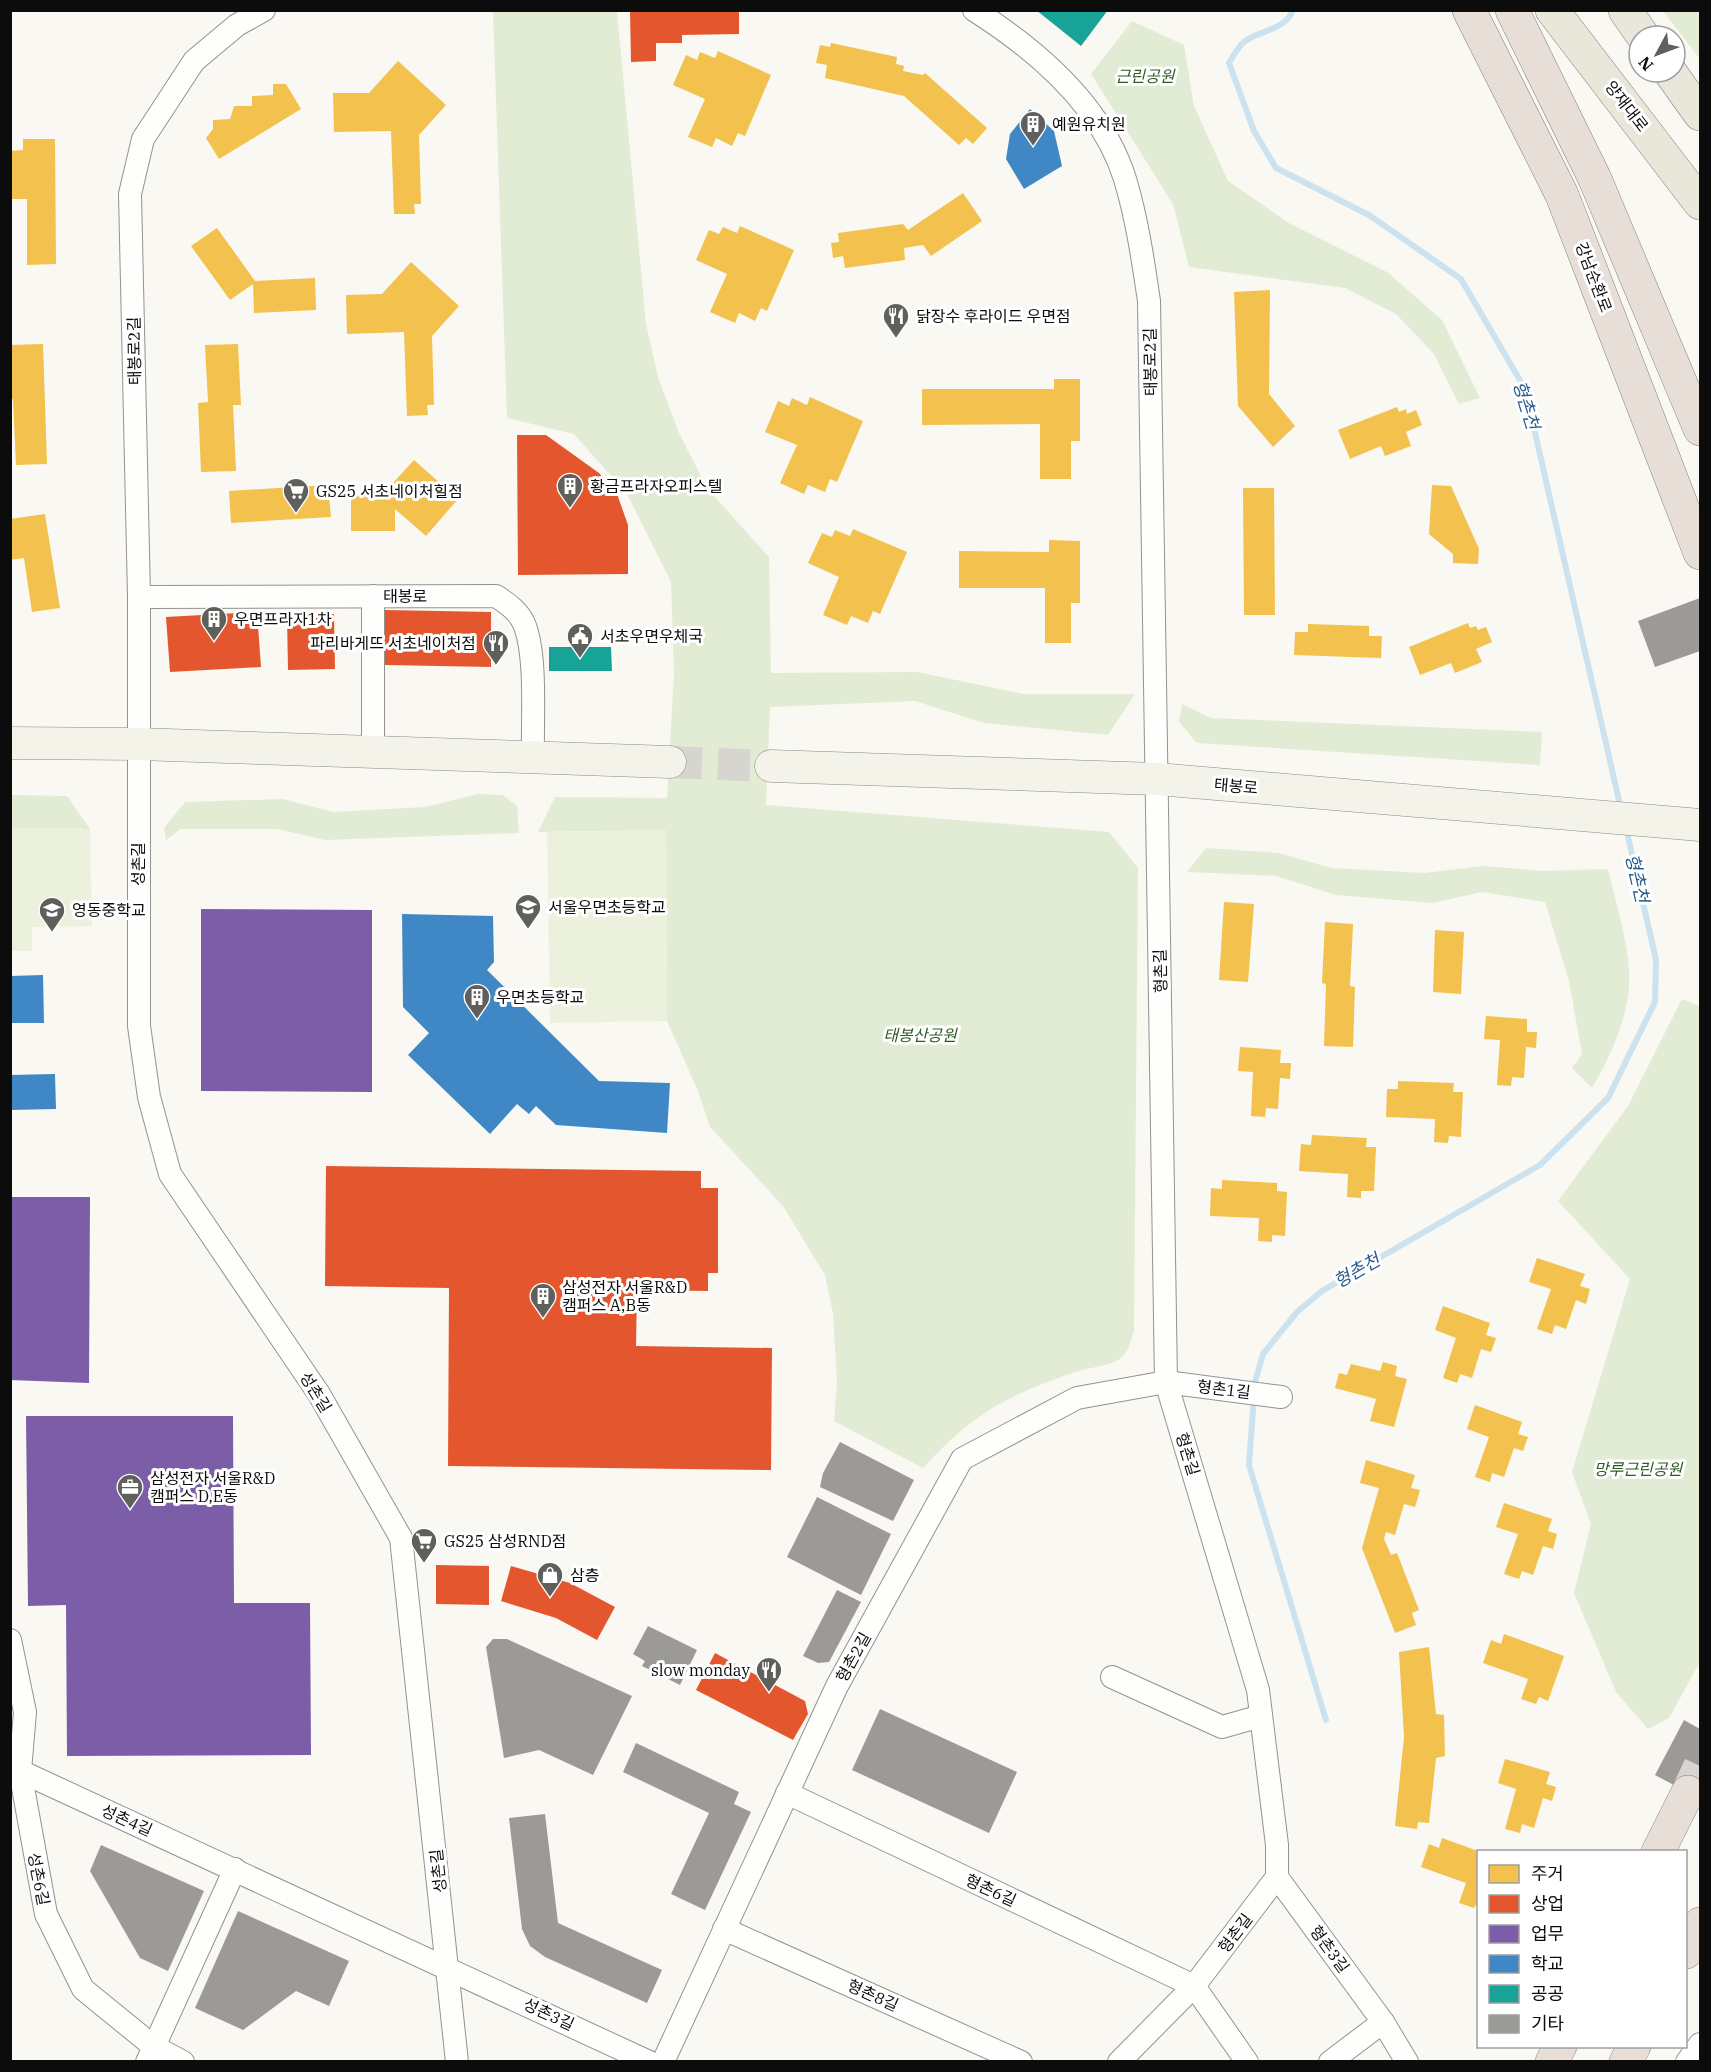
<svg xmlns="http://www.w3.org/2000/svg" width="1711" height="2072" font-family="'IBM Plex Serif','Noto Sans KR',serif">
  <rect width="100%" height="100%" fill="#faf8f2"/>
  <g fill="#e2ecd4">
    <path d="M493 11H617L646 324 658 377 679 433 707 488 769 557 771 673 917 672 1024 694H1135L1108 735 984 723 915 701 770 707 766 805 1109 832 1138 868 1134 1331C1130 1342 1128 1356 1116 1361 1103 1367 1086 1368 1072 1373 1004 1397 972 1415 923 1468L834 1421 837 1383 833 1314 825 1275 783 1206 710 1127 698 1091 667 1021 666 830 538 832 555 797 667 798 674 674 671 582 627 494 574 434 507 418Z"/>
    <path d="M1663 11H1700V59Z"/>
    <path d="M1132 21 1184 45 1194 106 1228 181 1289 223 1387 272 1442 320 1480 398 1459 404 1434 354 1396 314 1345 288 1189 267 1173 204 1091 74Z"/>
    <path d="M1182 704 1211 718 1542 732 1540 765 1197 743 1179 722Z"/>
    <path d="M478 794 503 795 517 806 519 833 325 840 277 829H181L166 840 164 828 185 802 283 799 333 812 425 807Z"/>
    <path d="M11 795 67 796 90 829 11 828Z"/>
    <path d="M1206 848 1278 853 1332 868 1425 873 1483 866 1543 871 1608 869C1615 901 1627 936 1629 969 1632 1009 1612 1055 1592 1088L1572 1068 1582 1054 1569 981 1545 902 1482 892 1433 903 1336 895 1276 876 1187 872Z"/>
    <path d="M1682 999 1700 1006V1662L1669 1718 1648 1729 1616 1692 1574 1593 1591 1524 1572 1472 1630 1279 1558 1201 1628 1106Z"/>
  </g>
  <g fill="#ecf1dd">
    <path d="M11 828 90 829 92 926 32 927V951H11Z"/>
    <path d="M666 830 667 1021 550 1023 547 832Z"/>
  </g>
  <g fill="#f2c14e">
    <path d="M831 43 897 57 896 64 904 66 903 71 923 75 925 73 987 128 973 144 966 138 959 145 904 96 825 78 827 65 816 63 820 45 830 47Z"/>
    <path d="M718 51 771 75 745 136 738 133 732 146 716 138 712 147 688 137 705 99 673 85 686 55 697 60 700 52 715 58Z"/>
    <path d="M398 61 446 105 419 135 421 204H414L415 214H394L391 131 334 132 333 93H369Z"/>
    <path d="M273 84H286L301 109 219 159 206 138 213 129V120L230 119 234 106H252V96L273 95Z"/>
    <path d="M23 139H55L56 264 27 265V199H10V151L23 150Z"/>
    <path d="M963 193 982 221 931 256 923 245 904 248 905 260 845 268 843 256 833 258 831 243 839 242 838 233 903 224 908 230Z"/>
    <path d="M740 226 794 250 767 311 761 308 755 321 739 313 735 323 710 312 727 274 696 260 709 230 719 234 723 227 737 233Z"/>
    <path d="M217 228 255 281 315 278 316 310 254 313 253 284 230 300 191 246Z"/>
    <path d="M411 262 459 306 432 336 434 405H427L428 415 407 416 404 332 347 334 346 295 382 294Z"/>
    <path d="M1270 290 1269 394 1295 426 1273 447 1238 406 1234 292Z"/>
    <path d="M43 344 47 464 16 465 13 399H10V345Z"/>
    <path d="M238 344 241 405H233L236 471 201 472 198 403 208 402 205 345Z"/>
    <path d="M1054 379H1080V441H1071V479H1040V424L922 425V389H1054Z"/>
    <path d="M810 397 863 421 837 482 830 479 825 492 808 485 804 494 780 483 797 445 765 432 778 401 789 406 792 398 807 405Z"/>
    <path d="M1397 407 1399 412 1406 409 1407 414 1416 410 1422 425 1406 432 1411 446 1385 456 1381 446 1350 459 1338 430Z"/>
    <path d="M414 460 458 499 426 536 395 509V531H351V495H382Z"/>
    <path d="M328 485 331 517 231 523 229 491Z"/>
    <path d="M1432 485 1451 486 1479 549 1478 564 1453 563V554L1429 534Z"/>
    <path d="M1243 488H1274L1275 615H1244Z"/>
    <path d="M45 514 60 608 32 612 24 558 10 560V519Z"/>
    <path d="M853 529 907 552 880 614 873 611 868 623 851 616 847 625 823 615 839 577 808 563 822 533 832 537 835 530 850 536Z"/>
    <path d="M1049 540 1080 541V603H1071V643H1045V588H959V551L1049 552Z"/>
    <path d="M1468 623 1470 628 1476 626 1478 630 1486 627 1492 642 1476 649 1482 662 1455 673 1451 663 1420 675 1409 647Z"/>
    <path d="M1308 624 1369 626V636H1382L1381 658 1294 655 1295 632H1308Z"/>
    <path d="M1224 902 1254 904 1248 982 1219 980Z"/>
    <path d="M1325 922 1353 924 1350 986 1355 987 1353 1047 1324 1046 1326 984 1322 983Z"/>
    <path d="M1435 930 1464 932 1461 994 1433 992Z"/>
    <path d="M1486 1016 1527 1019V1032H1537L1536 1048 1526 1047 1524 1078 1512 1077 1511 1086 1497 1085 1500 1040 1484 1039Z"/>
    <path d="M1240 1047 1281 1050 1280 1063H1291L1290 1079 1280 1078 1278 1109 1266 1108 1265 1117 1251 1116 1253 1072 1238 1071Z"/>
    <path d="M1398 1081 1454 1083 1453 1092H1463L1461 1137 1449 1136 1448 1143 1434 1142 1435 1119 1386 1117 1387 1089H1398Z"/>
    <path d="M1312 1135 1367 1138 1366 1147H1376L1374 1191H1361V1198L1347 1197 1348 1174 1299 1171 1301 1144 1311 1145Z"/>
    <path d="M1222 1180 1277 1183V1191L1287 1192 1285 1236 1272 1235V1242L1258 1241 1259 1218 1210 1216 1211 1188 1222 1189Z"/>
    <path d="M1537 1258 1585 1274 1580 1286 1590 1289 1586 1304 1576 1300 1566 1329 1555 1325 1552 1334 1537 1329 1551 1289 1529 1282Z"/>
    <path d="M1443 1306 1490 1323 1486 1335 1496 1338 1491 1352 1481 1349 1472 1378 1460 1374 1457 1383 1443 1378 1456 1338 1435 1330Z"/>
    <path d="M1383 1362 1397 1366 1395 1376 1407 1379 1394 1427 1370 1421 1376 1399 1335 1388 1339 1373 1347 1375 1351 1364 1380 1371Z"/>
    <path d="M1475 1405 1522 1422 1518 1434 1528 1437 1523 1451 1514 1448 1504 1477 1492 1473 1490 1482 1475 1477 1489 1437 1467 1429Z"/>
    <path d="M1366 1460 1415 1475 1411 1488 1420 1490 1415 1507 1404 1504 1395 1535 1386 1532 1384 1539 1391 1555 1397 1553 1419 1610 1412 1613 1416 1625 1395 1633 1362 1548 1379 1488 1360 1483Z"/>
    <path d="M1504 1503 1552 1519 1548 1531 1557 1534 1553 1549 1543 1546 1533 1575 1522 1571 1519 1579 1504 1574 1518 1534 1496 1527Z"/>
    <path d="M1504 1634 1564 1656 1548 1701 1539 1697 1536 1704 1521 1699 1528 1679 1483 1663 1491 1640 1501 1644Z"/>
    <path d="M1429 1647 1436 1714 1444 1715 1445 1756 1436 1758 1429 1823 1418 1822 1417 1829 1395 1826 1404 1737 1399 1652Z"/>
    <path d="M1505 1759 1550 1772 1546 1784 1556 1787 1552 1801 1543 1798 1534 1828 1522 1824 1520 1833 1505 1829 1516 1789 1498 1783Z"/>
    <path d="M1442 1838 1478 1851V1902L1474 1908 1459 1903 1466 1883 1421 1867 1429 1844 1439 1848Z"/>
  </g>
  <g fill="#e4572e">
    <path d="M739 10V34L682 35V43H656V61L631 62 630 11Z"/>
    <path d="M517 435H546L599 473 617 494 628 525V574L518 575Z"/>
    <path d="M385 610 491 612V667L385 665Z"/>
    <path d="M257 612 261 667 170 672 166 617Z"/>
    <path d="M334 614 335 669 288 670 287 615Z"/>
    <path d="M326 1166 701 1171V1188H718V1273H708V1291L637 1290 636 1346 772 1348 771 1470 448 1466 449 1288 325 1286Z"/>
    <path d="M436 1565 489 1566V1605L436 1604Z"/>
    <path d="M511 1566 570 1583 615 1607 597 1640 556 1618 501 1601Z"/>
    <path d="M715 1653 805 1701 808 1714 793 1740 696 1690Z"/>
  </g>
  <g fill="#7b5ea7">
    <path d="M201 909 372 910V1092L201 1091Z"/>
    <path d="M10 1197H90L89 1383 10 1380Z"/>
    <path d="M26 1416H233L234 1603H310L311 1755 67 1756 66 1605 28 1606Z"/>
  </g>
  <g fill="#3f88c5">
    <path d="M1030 109 1054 131 1062 166 1024 189 1006 159 1010 134Z"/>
    <path d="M402 914 493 916 494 962 487 970 599 1081 670 1083 667 1133 556 1125 536 1106 529 1114 517 1104 490 1134 408 1055 429 1033 403 1007Z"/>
    <path d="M43 975 44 1023H10V976Z"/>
    <path d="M55 1074 56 1109 10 1110V1075Z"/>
  </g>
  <g fill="#17a398">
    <path d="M1036 10H1108L1081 46Z"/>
    <path d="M549 647H611L612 671H549Z"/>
  </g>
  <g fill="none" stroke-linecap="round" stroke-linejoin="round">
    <g stroke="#cce2ef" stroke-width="6">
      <path d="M1293 10C1285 31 1256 31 1244 42 1238 47 1233 56 1229 63L1254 131 1276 168 1369 215 1461 279 1525 389 1621 809"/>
      <path d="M1326 1720 1249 1465 1255 1382 1263 1354 1297 1312 1322 1291 1540 1165 1608 1098 1655 1002 1656 960 1626 828"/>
    </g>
  </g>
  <g fill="#9c9a97">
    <path d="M1700 598V651L1655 667 1638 621Z"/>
    <path d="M840 1442 914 1480 893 1521 820 1487 823 1473Z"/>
    <path d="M817 1497 891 1534 861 1595 787 1557Z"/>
    <path d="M837 1590 861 1602 829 1662 818 1663 803 1656Z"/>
    <path d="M648 1626 697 1650 680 1685 642 1666 645 1661 633 1654Z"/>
    <path d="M493 1639H507L632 1696 593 1775 539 1750 504 1758 486 1647Z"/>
    <path d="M880 1709 1017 1772 989 1833 852 1770Z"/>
    <path d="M1684 1720 1700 1729V1799L1655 1775Z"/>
    <path d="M636 1743 739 1792 734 1804 751 1812 705 1910 671 1894 709 1813 623 1772Z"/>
    <path d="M545 1814 558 1923 662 1970 647 2003 545 1957 530 1946 522 1929 509 1818Z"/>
    <path d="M101 1845 204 1891 168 1971 140 1958 90 1871Z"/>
    <path d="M238 1911 349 1961 329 2006 296 1991 243 2030 195 2008Z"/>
  </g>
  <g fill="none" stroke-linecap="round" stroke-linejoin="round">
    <path stroke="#d6d5d0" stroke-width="32" stroke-dasharray="32 16" stroke-linecap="butt" d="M670 762 771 766"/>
    <path stroke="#d6d5d0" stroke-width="33" stroke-dasharray="33 16" stroke-linecap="butt" d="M1688 1792 1700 1766"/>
    <g stroke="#939290" stroke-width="24">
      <g id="street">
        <path d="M264 10 237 25 194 61 143 139 130 194 139 597V1026L149 1097 170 1174 319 1394 401 1538 457 2062"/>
        <path d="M974 10C1037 50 1102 105 1125 179 1137 219 1143 260 1149 301L1166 1382 1258 1690 1277 1845V1877L1194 1986 1119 2062"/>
        <path d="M373 596V752"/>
        <path d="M139 597 496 596C508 604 520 612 525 626 537 659 532 721 533 758"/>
        <path d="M10 1640 25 1712 20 1771 46 1914 83 1989 153 2046 183 2062"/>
        <path d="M1112 1677 1222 1727 1261 1716"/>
        <path d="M20 1771 649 2062"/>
        <path d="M787 1793 1194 1986 1247 2062"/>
        <path d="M1277 1877 1383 2022 1407 2062"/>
        <path d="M724 1929 1021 2062"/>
        <path d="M147 2062 235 1869"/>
        <path d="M663 2062 837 1686 962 1459 1077 1398 1166 1382 1281 1397"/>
        <path d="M1330 2062 1383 2022"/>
        <path d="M1687 2062 1700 2044"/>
      </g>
    </g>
    <g stroke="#8a8986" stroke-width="33">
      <g id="secondary">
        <path d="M10 743 138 744 670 762"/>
        <path d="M771 766 1157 779 1700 825"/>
      </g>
    </g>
    <g stroke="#80807d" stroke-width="34">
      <g id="primary">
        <path d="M1552 10 1700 203"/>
        <path d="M1625 10 1643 36"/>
        <path d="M1670 72 1700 114"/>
      </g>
    </g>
    <g stroke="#80807d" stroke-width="34">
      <g id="highway">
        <path d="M1469 10 1562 195 1700 553"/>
        <path d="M1512 10 1595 179 1700 429"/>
        <path d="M1658 1852 1688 1792"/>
        <path d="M1686 1952 1700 1924"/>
        <path d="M1552 2062 1560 2046"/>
        <path d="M1626 2062 1634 2046"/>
      </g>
    </g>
    <use href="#street" stroke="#fefefd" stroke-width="22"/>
    <use href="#secondary" stroke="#f3f3ea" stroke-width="32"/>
    <use href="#primary" stroke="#e9e6da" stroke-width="33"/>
    <use href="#highway" stroke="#e6ded7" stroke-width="33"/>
  </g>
  <defs>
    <g id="building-pin" transform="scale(1.35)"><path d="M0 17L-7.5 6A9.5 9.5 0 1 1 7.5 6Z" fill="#5f5f5c" stroke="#fff"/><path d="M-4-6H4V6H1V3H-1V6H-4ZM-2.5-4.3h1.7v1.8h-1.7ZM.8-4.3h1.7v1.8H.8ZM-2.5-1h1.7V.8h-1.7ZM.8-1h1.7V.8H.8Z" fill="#fff"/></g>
    <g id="restaurant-pin" transform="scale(1.35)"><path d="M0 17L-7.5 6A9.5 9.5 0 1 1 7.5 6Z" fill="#5f5f5c" stroke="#fff"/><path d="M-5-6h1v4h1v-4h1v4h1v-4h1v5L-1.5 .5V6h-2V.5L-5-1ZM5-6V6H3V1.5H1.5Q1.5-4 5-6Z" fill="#fff"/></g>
    <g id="supermarket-pin" transform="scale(1.35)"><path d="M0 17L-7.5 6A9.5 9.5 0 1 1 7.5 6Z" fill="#5f5f5c" stroke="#fff"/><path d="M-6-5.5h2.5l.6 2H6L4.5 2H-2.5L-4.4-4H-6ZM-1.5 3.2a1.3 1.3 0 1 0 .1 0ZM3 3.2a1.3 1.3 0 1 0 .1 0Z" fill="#fff"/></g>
    <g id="civic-pin" transform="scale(1.35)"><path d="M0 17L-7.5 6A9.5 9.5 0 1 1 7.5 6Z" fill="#5f5f5c" stroke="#fff"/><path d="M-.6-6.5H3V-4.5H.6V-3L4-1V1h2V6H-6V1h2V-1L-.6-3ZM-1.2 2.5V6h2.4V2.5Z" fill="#fff"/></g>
    <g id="school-pin" transform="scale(1.35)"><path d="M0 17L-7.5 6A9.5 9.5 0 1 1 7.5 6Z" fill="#5f5f5c" stroke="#fff"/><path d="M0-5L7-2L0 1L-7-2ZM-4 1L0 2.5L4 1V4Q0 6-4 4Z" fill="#fff"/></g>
    <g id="office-pin" transform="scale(1.35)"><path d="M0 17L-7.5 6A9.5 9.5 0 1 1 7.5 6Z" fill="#5f5f5c" stroke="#fff"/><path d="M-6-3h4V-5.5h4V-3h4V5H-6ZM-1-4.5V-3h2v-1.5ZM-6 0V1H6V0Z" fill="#fff"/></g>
    <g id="shop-pin" transform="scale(1.35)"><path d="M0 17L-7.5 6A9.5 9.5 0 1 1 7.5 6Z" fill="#5f5f5c" stroke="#fff"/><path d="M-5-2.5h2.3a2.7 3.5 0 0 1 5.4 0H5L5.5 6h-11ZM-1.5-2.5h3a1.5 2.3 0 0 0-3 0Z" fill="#fff"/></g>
  </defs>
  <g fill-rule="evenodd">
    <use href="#building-pin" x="1033" y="124"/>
    <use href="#restaurant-pin" x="896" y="316"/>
    <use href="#building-pin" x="570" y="486"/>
    <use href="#supermarket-pin" x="296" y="491"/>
    <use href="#building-pin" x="214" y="619"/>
    <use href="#civic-pin" x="580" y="636"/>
    <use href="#restaurant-pin" x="496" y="643"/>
    <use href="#school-pin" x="528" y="907"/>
    <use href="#school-pin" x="52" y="910"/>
    <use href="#building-pin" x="477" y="997"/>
    <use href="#building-pin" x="543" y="1296"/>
    <use href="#office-pin" x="130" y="1487"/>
    <use href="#supermarket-pin" x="424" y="1541"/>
    <use href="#shop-pin" x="550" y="1575"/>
    <use href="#restaurant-pin" x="769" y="1670"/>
  </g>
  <g text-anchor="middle" stroke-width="6" stroke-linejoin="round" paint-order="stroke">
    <g font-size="16" font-style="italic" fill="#2f5b25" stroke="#fff">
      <text x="1145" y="82">근린공원</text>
      <text x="920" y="1041">태봉산공원</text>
      <text x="1638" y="1475">망루근린공원</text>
    </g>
    <g font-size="16" fill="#0c0c0c" stroke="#fff">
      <text transform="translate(1627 106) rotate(52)" y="6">양재대로</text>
      <text transform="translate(1594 277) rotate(69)" y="6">강남순환로</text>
      <text transform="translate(134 351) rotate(-91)" y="6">태봉로2길</text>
      <text transform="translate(1150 362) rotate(-91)" y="6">태봉로2길</text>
      <text x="405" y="602">태봉로</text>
      <text transform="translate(1236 786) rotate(5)" y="6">태봉로</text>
      <text transform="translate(138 864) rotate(-90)" y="6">성촌길</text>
      <text transform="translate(1160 971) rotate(-91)" y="6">형촌길</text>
      <text transform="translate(1224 1389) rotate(7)" y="6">형촌1길</text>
      <text transform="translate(316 1392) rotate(58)" y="6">성촌길</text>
      <text transform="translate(1188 1454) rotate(73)" y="6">형촌길</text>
      <text transform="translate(853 1657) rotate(-61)" y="6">형촌2길</text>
      <text transform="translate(127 1820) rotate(24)" y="6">성촌4길</text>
      <text transform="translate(438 1871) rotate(-96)" y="6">성촌길</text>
      <text transform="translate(39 1879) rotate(79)" y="6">성촌6길</text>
      <text transform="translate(991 1890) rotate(25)" y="6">형촌6길</text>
      <text transform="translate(1235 1933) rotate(-53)" y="6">형촌길</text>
      <text transform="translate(1330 1949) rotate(54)" y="6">형촌3길</text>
      <text transform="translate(873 1995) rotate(24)" y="6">형촌8길</text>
      <text transform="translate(549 2014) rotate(25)" y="6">성촌3길</text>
    </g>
    <g font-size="16" fill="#0c0c0c" stroke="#fff" text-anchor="start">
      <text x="1052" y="130">예원유치원</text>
      <text x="916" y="322">닭장수 후라이드 우면점</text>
      <text x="590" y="492">황금프라자오피스텔</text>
      <text x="316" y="497">GS25 서초네이처힐점</text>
      <text x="234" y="625">우면프라자1차</text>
      <text x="600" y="642">서초우면우체국</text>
      <text x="476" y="649" text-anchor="end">파리바게뜨 서초네이처점</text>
      <text x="548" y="913">서울우면초등학교</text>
      <text x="72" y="916">영동중학교</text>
      <text x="496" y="1003">우면초등학교</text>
      <text x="562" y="1293">삼성전자 서울R&amp;D<tspan x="562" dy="18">캠퍼스 A,B동</tspan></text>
      <text x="150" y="1484">삼성전자 서울R&amp;D<tspan x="150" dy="18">캠퍼스 D,E동</tspan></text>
      <text x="444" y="1547">GS25 삼성RND점</text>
      <text x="570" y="1581">삼층</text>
      <text x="750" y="1676" text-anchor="end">slow monday</text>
    </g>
    <g font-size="18" font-style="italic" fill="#265d8d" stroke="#fff">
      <text transform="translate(1526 405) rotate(73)" y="6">형촌천</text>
      <text transform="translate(1637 878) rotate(77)" y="6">형촌천</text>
      <text transform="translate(1357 1271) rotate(-30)" y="6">형촌천</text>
    </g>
  </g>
  <rect width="1711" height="2072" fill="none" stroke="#0c0c0c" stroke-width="24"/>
  <rect x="1477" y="1850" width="210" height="198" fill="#ffffff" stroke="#9e9e9e" stroke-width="1.5"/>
  <rect x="1489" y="1865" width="30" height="18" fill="#f2c14e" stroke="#9e9e9e" stroke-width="1.5"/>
  <text x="1531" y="1880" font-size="18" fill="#0c0c0c">주거</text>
  <rect x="1489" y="1895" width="30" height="18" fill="#e4572e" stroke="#9e9e9e" stroke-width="1.5"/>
  <text x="1531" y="1910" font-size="18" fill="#0c0c0c">상업</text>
  <rect x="1489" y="1925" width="30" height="18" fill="#7b5ea7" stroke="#9e9e9e" stroke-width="1.5"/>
  <text x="1531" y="1940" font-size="18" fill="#0c0c0c">업무</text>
  <rect x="1489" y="1955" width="30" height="18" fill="#3f88c5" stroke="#9e9e9e" stroke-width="1.5"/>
  <text x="1531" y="1970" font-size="18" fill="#0c0c0c">학교</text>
  <rect x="1489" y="1985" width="30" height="18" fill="#17a398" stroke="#9e9e9e" stroke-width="1.5"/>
  <text x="1531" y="2000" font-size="18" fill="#0c0c0c">공공</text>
  <rect x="1489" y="2015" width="30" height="18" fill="#9c9a97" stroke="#9e9e9e" stroke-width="1.5"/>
  <text x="1531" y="2030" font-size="18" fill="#0c0c0c">기타</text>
  <g transform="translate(1657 54) rotate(229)"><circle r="28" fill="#ffffff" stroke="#9e9e9e" stroke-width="1.5"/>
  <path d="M0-4.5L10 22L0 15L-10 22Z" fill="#5f5f5c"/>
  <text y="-9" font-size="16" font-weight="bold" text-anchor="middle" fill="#0c0c0c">N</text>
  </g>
</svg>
